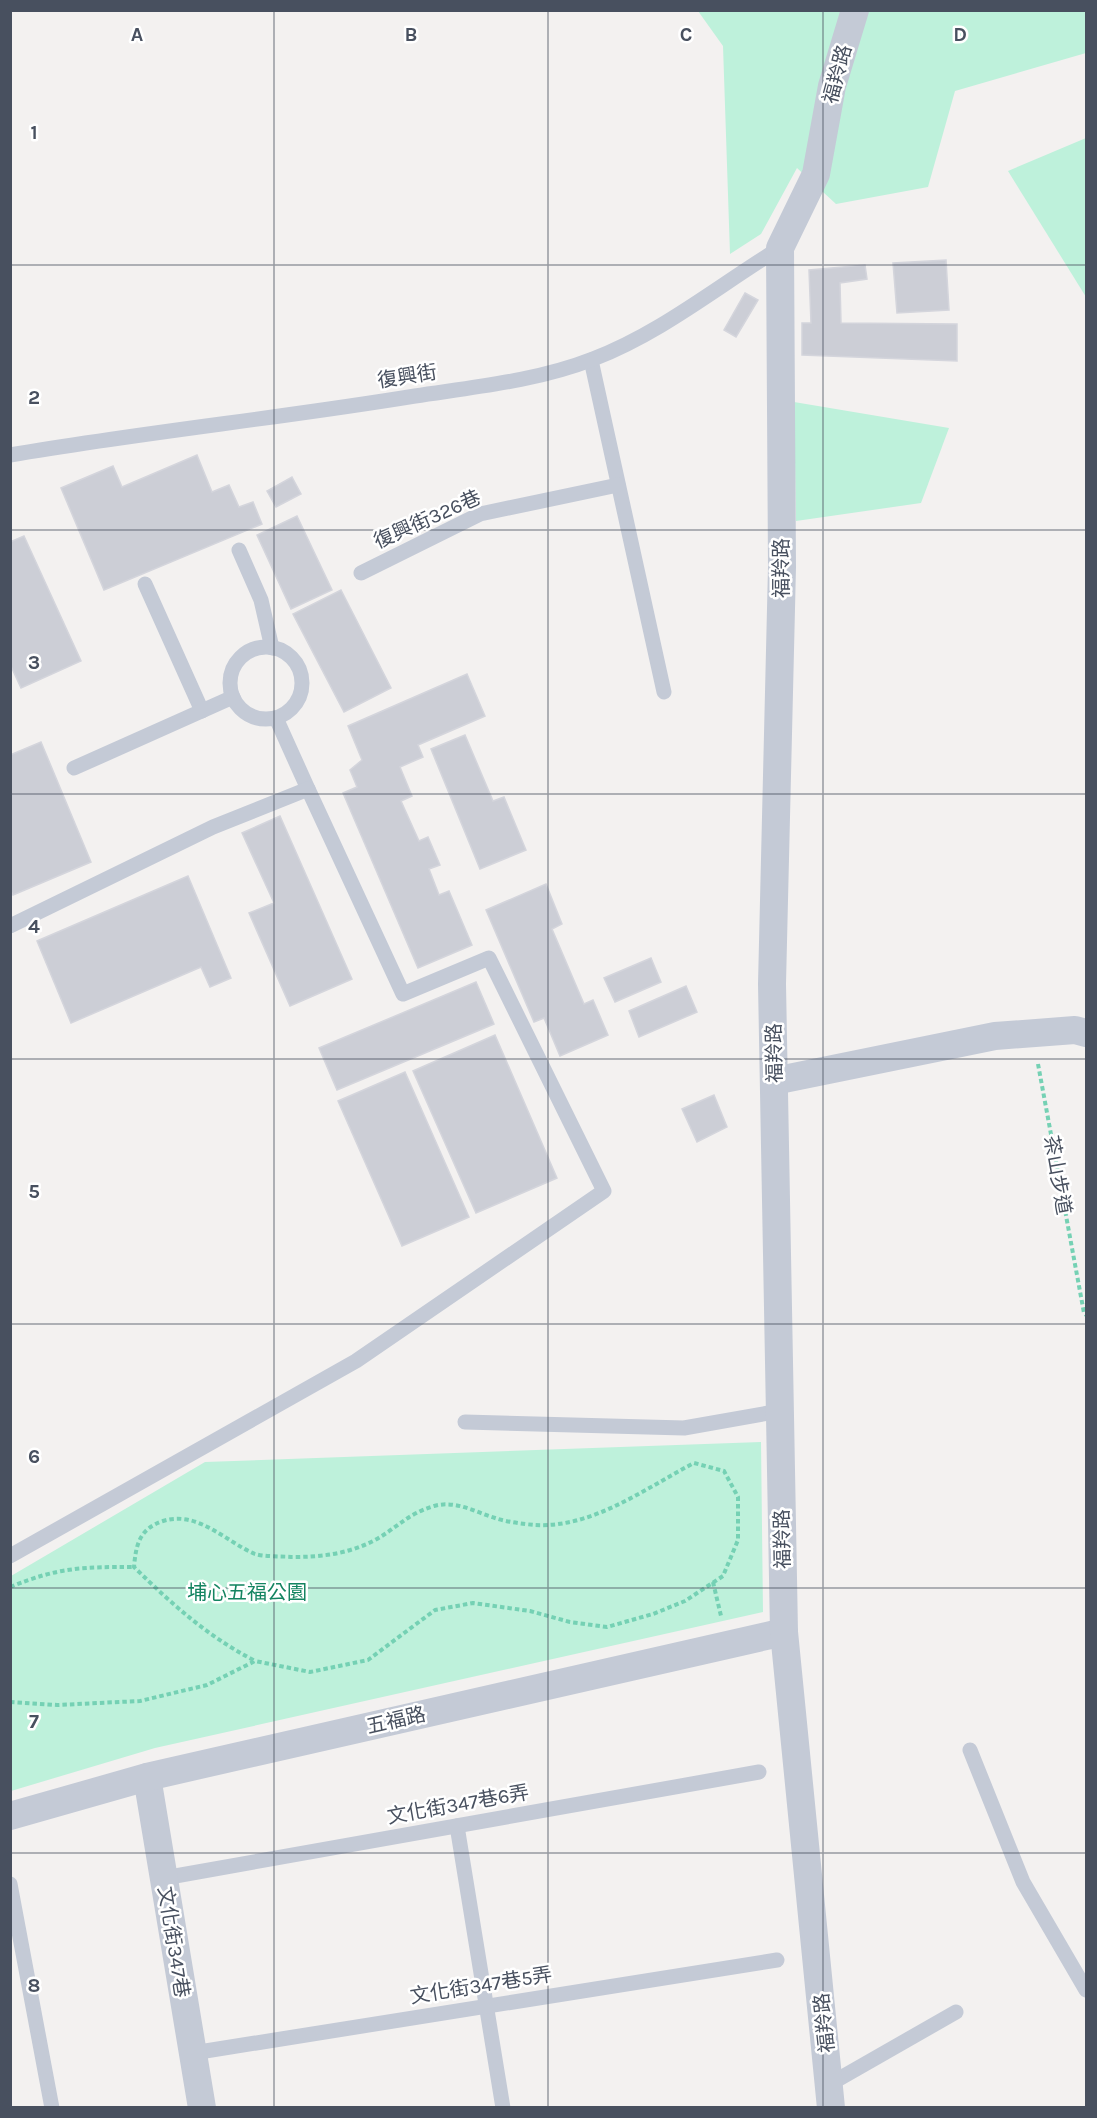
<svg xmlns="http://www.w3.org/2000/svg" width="1097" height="2118" font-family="Karla,'Noto Sans TC',sans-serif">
  <rect width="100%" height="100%" fill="#f3f1f0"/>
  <g fill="#bef1db">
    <path d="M698 11H1086V53L955 91 928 187 836 204 797 168 761 234 730 254 723 46Z"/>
    <path d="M1086 138V297L1008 171Z"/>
    <path d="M794 402 949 428 921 503 796 521Z"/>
    <path d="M761 1442 763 1612 155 1748 11 1791V1576L205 1462Z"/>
  </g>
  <g fill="#ccced6" stroke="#d4d5dc" stroke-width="1.5">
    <path d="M946 260 949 310 897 313 893 263Z"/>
    <path d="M865 265 867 279 840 283 841 323 957 324V361L802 355V323H811L809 270Z"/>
    <path d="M745 293 758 300 736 337 724 330Z"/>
    <path d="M197 455 212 492 229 485 239 507 253 502 262 524 104 590 61 488 113 466 122 487Z"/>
    <path d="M292 477 301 494 276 507 267 491Z"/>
    <path d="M297 516 332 590 291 609 257 535Z"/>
    <path d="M24 536 81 661 21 688 10 664V542Z"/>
    <path d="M341 590 391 688 344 712 293 614Z"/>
    <path d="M467 674 485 716 418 745 423 757 400 767 412 796 401 801 419 841 428 837 440 865 429 869 439 895 449 891 472 945 418 968 343 793 357 787 350 770 362 760 348 726Z"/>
    <path d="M465 735 493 801 504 797 526 850 480 869 431 749Z"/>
    <path d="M41 742 91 862 13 895 10 889V755Z"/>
    <path d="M280 816 352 979 290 1006 249 913 274 903 242 833Z"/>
    <path d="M188 876 231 978 210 987 201 967 71 1023 37 941Z"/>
    <path d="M546 884 562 924 552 929 584 1004 593 1000 608 1035 560 1056 544 1018 534 1022 486 910Z"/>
    <path d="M651 958 661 982 615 1002 604 978Z"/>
    <path d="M476 982 494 1024 337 1090 319 1048Z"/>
    <path d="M686 986 697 1012 639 1037 629 1011Z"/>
    <path d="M495 1035 557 1178 476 1213 413 1071Z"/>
    <path d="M405 1072 469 1217 402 1246 338 1101Z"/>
    <path d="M714 1095 727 1127 697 1142 682 1109Z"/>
  </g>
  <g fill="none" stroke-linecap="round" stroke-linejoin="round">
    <g stroke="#75d1b4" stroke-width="4" stroke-dasharray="4.5 3" stroke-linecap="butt">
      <path d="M1038 1064 1084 1313 1086 1315"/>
      <path d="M713 1582 721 1616"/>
      <path d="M10 1587C59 1567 83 1567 134 1567"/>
      <path d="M10 1702 57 1705 140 1701 207 1685 255 1661 310 1672 368 1660 435 1610 473 1603 530 1611 570 1622 607 1627 653 1614 685 1601 723 1576 738 1540V1497L724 1471 694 1463C644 1489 593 1528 535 1525 523 1524 507 1522 495 1518 475 1512 456 1500 434 1506 407 1514 397 1528 375 1540 348 1554 322 1557 291 1557 281 1556 265 1557 255 1554 226 1542 198 1510 163 1521 139 1529 136 1545 134 1567 174 1606 206 1635 255 1661"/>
    </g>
    <g stroke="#c4cad6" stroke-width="15">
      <path d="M591 360 664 692"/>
      <path d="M10 455C145 432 281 418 415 396 474 387 537 381 593 359 661 333 718 286 780 248"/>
      <path d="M239 550 261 600 272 648"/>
      <path d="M361 573 480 514 618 485"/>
      <path d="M145 584 202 711"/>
      <circle cx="266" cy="683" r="36"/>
      <path d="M276 718 308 789"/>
      <path d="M74 768 233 697"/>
      <path d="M10 926 213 827 308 789 403 994 489 958 604 1191 356 1361 10 1556"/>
      <path d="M465 1422 684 1428 780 1411"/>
      <path d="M970 1750 1023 1882 1086 1990"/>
      <path d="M457 1826 503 2108"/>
      <path d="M164 1878 759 1772"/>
      <path d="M10 1884 52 2108"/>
      <path d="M193 2053 777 1960"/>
      <path d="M830 2084 956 2012"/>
    </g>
    <g stroke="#c4cad6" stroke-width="28">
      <path d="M774 1081 995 1036 1075 1030 1086 1033"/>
      <path d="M147 1777 202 2108"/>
      <path d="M10 1816 147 1777 784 1632"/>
      <path d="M831 2108 784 1632 772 984 782 567 780 248 816 174 832 86 855 10"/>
    </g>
  </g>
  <path fill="none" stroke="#48505f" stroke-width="1.5" stroke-opacity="0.55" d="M274 10V2108M548 10V2108M823 10V2108M10 265H1086M10 530H1086M10 794H1086M10 1059H1086M10 1324H1086M10 1588H1086M10 1853H1086"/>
  <g text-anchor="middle" stroke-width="5" stroke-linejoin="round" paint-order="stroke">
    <g font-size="20" fill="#48505f" stroke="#fff">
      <text transform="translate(837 74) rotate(-75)" y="7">福羚路</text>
      <text transform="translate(407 376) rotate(-9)" y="7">復興街</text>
      <text transform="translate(427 519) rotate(-24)" y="7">復興街326巷</text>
      <text transform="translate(781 568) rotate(-90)" y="7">福羚路</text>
      <text transform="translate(774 1053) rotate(-91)" y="7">福羚路</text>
      <text transform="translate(1058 1175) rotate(80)" y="7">茶山步道</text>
      <text transform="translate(782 1539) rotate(-91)" y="7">福羚路</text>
      <text transform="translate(396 1720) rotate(-13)" y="7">五福路</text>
      <text transform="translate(458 1804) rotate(-10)" y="7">文化街347巷6弄</text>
      <text transform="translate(174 1942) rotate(81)" y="7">文化街347巷</text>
      <text transform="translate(481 1985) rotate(-9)" y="7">文化街347巷5弄</text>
      <text transform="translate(824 2023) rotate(-96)" y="7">福羚路</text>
    </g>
    <g font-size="20" fill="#148461" stroke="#fff">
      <text x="247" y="1599">埔心五福公園</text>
    </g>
  </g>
  <g font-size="20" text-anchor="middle" font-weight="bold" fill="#48505f" stroke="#fff" stroke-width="5" stroke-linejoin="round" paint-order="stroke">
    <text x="137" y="41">A</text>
    <text x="411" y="41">B</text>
    <text x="686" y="41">C</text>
    <text x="960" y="41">D</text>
    <text x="34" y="139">1</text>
    <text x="34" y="404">2</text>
    <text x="34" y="669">3</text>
    <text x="34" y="933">4</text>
    <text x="34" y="1198">5</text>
    <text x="34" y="1463">6</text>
    <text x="34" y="1728">7</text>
    <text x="34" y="1992">8</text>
  </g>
  <rect width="1097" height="2118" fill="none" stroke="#48505f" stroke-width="24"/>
</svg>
